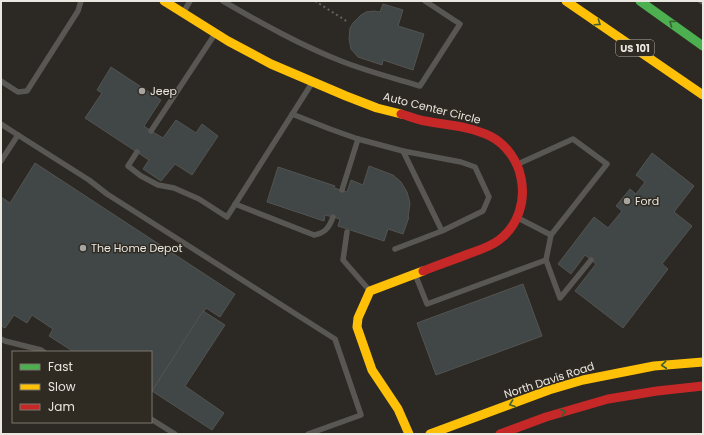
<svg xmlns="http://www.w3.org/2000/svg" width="704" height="435" font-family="Poppins,sans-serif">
  <rect width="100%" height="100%" fill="#2c2925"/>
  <g fill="#404746" stroke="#535452">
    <path d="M383 4 403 10 398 26 424 34 413 70 383 60 382 65 358 57 351 49 349 39 350 28 353 23 361 15 366 12 374 11 380 12Z"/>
    <path d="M111 67 161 100 144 126 151 131 163 138 176 120 196 133 202 124 218 136 192 175 175 164 161 181 143 169 149 160 85 118 102 93 97 90Z"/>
    <path d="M652 153 694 186 674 212 692 226 662 264 668 269 623 328 575 291 596 264 585 255 571 274 558 264 594 217 608 228 622 211 616 206 630 189 636 194 645 182 636 175Z"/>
    <path d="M35 163 235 294 220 317 206 308 152 391 151 352H74L49 336 53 329 32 315 27 323 14 315 5 328 1 326V197L10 203Z"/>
    <path d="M369 166 393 175 401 182 407 192 410 203 408 217H409L403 234 388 229 384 241 338 226 340 219 325 215 324 221 267 202 278 167 335 186 334 188 347 192 351 180 363 185Z"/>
    <path d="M523 284 542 336 436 375 417 323Z"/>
    <path d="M203 311 225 325 185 386 224 413 212 430 152 391Z"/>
  </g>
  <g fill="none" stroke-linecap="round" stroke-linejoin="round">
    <path stroke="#64625f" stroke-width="2" stroke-dasharray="2 3" stroke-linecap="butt" d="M315 1 348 22"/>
    <g stroke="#595753" stroke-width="5.5">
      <path d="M223 1C261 23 300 45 341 61 366 71 393 78 420 86L460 24 425 1"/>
      <path d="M701 1 703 2"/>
      <path d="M183 13 190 1"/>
      <path d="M1 81 18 92 27 91 78 11 81 1"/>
      <path d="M292 114 330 129 358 139 403 151"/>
      <path d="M1 124 18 135"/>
      <path d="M151 131 215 34"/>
      <path d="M137 152 128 166 141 176 158 185 174 188 199 199 227 217 312 83"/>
      <path d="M1 161 18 135 89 180 107 194 335 339 361 415 308 434"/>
      <path d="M518 164 573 139 607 164 551 235"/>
      <path d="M342 190 358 139"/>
      <path d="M235 204 314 235C325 233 329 228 333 217"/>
      <path d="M518 218 551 235 546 260"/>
      <path d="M347 232 343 260 370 291"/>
      <path d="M395 249 442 231 483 211 489 197 475 167 461 162 403 151 442 231"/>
      <path d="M415 274 427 304 546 260 560 298 591 260"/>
      <path d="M1 339 5 341 41 350 44 352"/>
      <path d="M151 419 175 434"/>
    </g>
    <path stroke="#4caf50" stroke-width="9" d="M640 1 703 46"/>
    <g stroke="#ffc107" stroke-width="9">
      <path d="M164 1 228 41 271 64 346 96 377 108 401 114"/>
      <path d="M566 1 703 95"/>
      <path d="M409 434 398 409 372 370 357 327 358 318 370 291 423 271"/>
      <path d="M430 434 549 390 583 380 654 366 703 362"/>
    </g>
    <g stroke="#c62828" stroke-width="9">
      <path d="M401 114C409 116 417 120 425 121 446 125 470 126 490 136 506 144 518 161 521 178 526 201 518 226 499 240 490 247 479 250 468 254 453 260 438 265 423 271"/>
      <path d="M500 434 546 417 608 399 657 391 703 386"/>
    </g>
  </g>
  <defs><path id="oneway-chevron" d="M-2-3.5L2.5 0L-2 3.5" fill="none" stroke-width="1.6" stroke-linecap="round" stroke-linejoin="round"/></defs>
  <g stroke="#3b5f34">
    <use href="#oneway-chevron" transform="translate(598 23) rotate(34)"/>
    <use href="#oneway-chevron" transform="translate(672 23) rotate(-144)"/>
    <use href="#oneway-chevron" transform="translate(664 365) rotate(174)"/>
    <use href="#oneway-chevron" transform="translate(512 404) rotate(160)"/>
    <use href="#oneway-chevron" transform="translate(563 412) rotate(-16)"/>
  </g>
  <g fill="#a8a49f" stroke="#2f2a22" stroke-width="1.5">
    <circle cx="142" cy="91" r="4"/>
    <circle cx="627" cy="201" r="4"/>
    <circle cx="83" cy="248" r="4"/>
  </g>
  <g text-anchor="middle" stroke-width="3" stroke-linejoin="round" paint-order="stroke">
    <rect fill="#2f2a22" stroke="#b2aea8" stroke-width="1" x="616" y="40" width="38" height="16" rx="3"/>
    <g font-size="10" font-weight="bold" fill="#eae7e1">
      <text x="635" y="52">US 101</text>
    </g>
    <g font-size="11" fill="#eae7e1" stroke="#2f2a22" text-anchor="start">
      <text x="150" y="95">Jeep</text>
      <text x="635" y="205">Ford</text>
      <text x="91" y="252">The Home Depot</text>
    </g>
    <g font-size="11" fill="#eae7e1" stroke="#2f2a22">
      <text transform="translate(432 108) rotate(14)" y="4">Auto Center Circle</text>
      <text transform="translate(549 380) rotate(-18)" y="4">North Davis Road</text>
    </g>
  </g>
  <rect width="704" height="435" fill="none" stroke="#eae7e1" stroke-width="4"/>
  <rect x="12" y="351" width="140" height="72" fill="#2f2a22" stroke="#7a766e"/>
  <rect x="20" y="364" width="20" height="6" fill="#4caf50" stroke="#7a766e"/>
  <text x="48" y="371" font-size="12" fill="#eae7e1">Fast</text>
  <rect x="20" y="384" width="20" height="6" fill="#ffc107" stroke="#7a766e"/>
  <text x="48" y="391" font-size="12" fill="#eae7e1">Slow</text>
  <rect x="20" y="404" width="20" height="6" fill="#c62828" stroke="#7a766e"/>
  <text x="48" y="411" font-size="12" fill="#eae7e1">Jam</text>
</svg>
